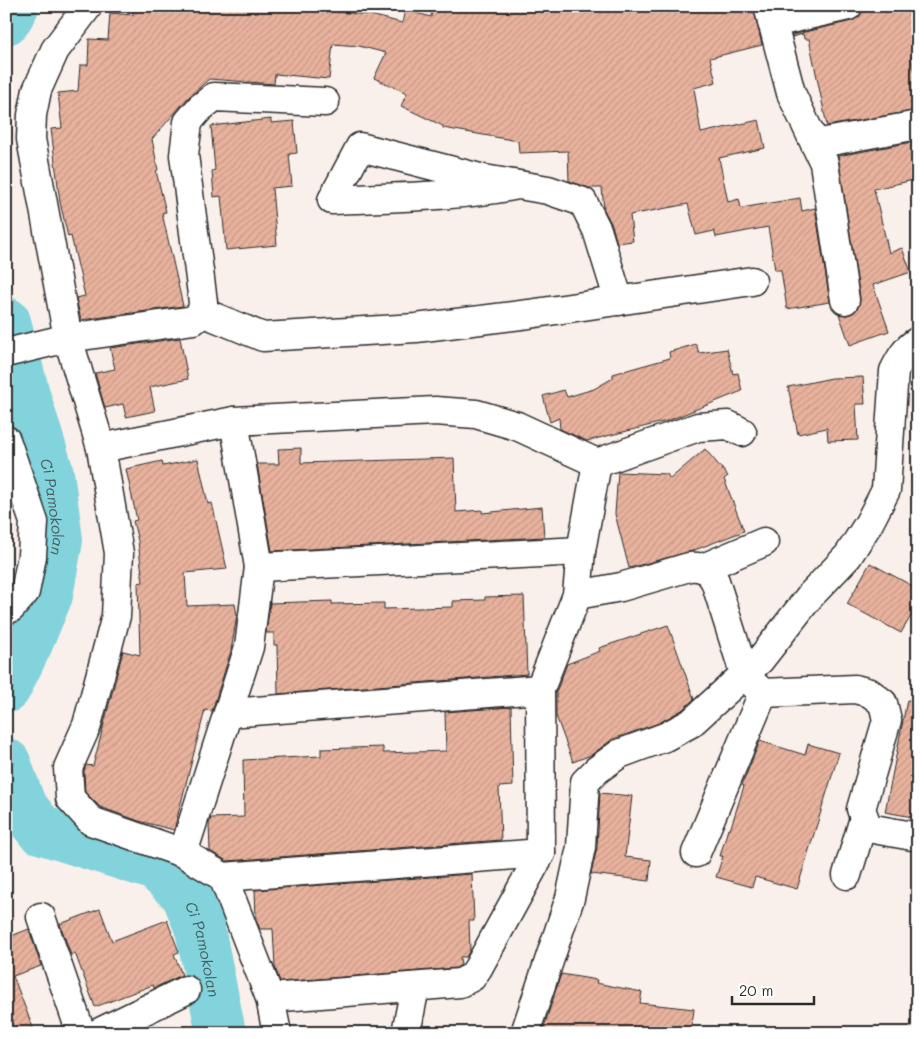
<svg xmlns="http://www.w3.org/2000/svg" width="924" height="1039" font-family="Mali,sans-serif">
  <defs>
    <pattern id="building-hatch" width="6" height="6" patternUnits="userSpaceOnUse" patternTransform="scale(1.25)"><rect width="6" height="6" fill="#e8b29d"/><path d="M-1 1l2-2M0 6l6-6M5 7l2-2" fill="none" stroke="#c79987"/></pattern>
  </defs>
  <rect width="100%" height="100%" fill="#faf0eb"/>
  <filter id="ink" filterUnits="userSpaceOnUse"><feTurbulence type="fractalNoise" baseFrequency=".02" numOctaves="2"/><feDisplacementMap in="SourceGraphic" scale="10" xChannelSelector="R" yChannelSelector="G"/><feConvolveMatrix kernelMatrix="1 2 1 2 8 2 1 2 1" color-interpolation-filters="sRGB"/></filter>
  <g filter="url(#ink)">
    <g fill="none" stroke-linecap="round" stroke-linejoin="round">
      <g stroke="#82d3db" stroke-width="50">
        <path d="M6 20 14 6"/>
        <path id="s1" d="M6 322 26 398 49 473 58 540 48 595 28 643 6 688"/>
        <path id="s2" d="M6 763 21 805 40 829 156 866 186 894 200 929 221 1033"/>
      </g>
    </g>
    <g fill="url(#building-hatch)" stroke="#2b2b2b">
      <path d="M134 6H290V8L371 15 402 23 405 10 431 17 432 6H753L762 45 710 58 716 82 694 88 701 133 759 120 765 148 719 158 728 202 739 199 741 208 800 198 802 211 815 208 830 302 787 309 781 270H775L768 227 716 237 714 231 696 235 688 204 630 215 633 241 617 243 612 225 604 210 602 188H589L569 181 568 151 519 153 518 141 443 128V126L401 106 407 93 374 78 386 53 359 46 333 44 329 79 275 74 274 84 209 79 188 98 152 139 158 170 156 171 166 212 162 213 183 306 81 320 76 298 85 296 71 236 68 237 60 202 51 129 62 128 58 93 78 91 80 65H88L89 39 108 40 110 13 133 15Z"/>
      <path d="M863 6H901L902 12 918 10V55L911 56 918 88V110L827 126 809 39H804L803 34 792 37V35L852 21 859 17 863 11Z"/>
      <path d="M271 119V123L294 121 297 153 289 154 292 186 272 188 277 245 226 250 221 196 214 197 212 171 215 170 211 126Z"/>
      <path d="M918 141V179L874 189 889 253 902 248 911 272 873 285 889 331 850 345 839 314 847 315 854 312 859 306 860 298 838 156Z"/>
      <path d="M180 338 188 379 150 387 155 411 126 417 123 404 105 408 95 373 115 369 110 348Z"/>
      <path d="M696 344 699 353 727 349 733 374 738 373 742 391 667 421 587 441 560 429 559 418 550 422 543 396 564 390 567 397 594 389 613 378V374L670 358 669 352Z"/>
      <path d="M863 377 865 404H856L858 440 828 441 827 428 798 434 788 387 832 378Z"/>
      <path d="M301 448V463L454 458 456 512 482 510V513L542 507 544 537 272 551 257 464H279L278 449Z"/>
      <path d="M705 449 728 476 724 479 744 531 692 551 629 568 615 514 618 472 667 474 670 479Z"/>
      <path d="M198 459 208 504 212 503 227 569 185 573 187 606 235 604 237 615 231 651 212 711 205 710 174 830 139 821 100 807 85 792 84 771 86 765 93 766 123 651 140 655 138 583 143 582 138 541 133 521 137 520 126 469 162 461 163 466Z"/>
      <path d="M870 563 918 589V604L901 633 847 604Z"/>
      <path d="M524 596 527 674 278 694 277 645H274V633H266L270 603 332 601V604L384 603V609L453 607V601L485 600V597Z"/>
      <path d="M668 625 694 699 682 710 659 723 613 739 591 755 573 762 556 716V692L567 664 600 651 599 648Z"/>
      <path d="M907 700 918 701V818L885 812Z"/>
      <path d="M511 707 513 786 499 787 501 840 227 861 210 851 209 824 211 818 244 817 243 760 321 756V749L383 747V753L446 751 445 712Z"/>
      <path d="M760 741 805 755 808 744 839 753 797 889 755 877 752 887 716 877 723 856H720L728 829 730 830 744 786 742 785Z"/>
      <path d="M600 793 632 796 625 857 651 860 649 881 591 874 597 848Z"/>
      <path d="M472 874 474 921H469L470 950 466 957H460L461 965 456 968 280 982 275 967 273 929H260L256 920 255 890Z"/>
      <path d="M100 909 112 941 167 920 179 952 174 954 182 975 154 988 153 985 95 1007 75 953 71 955 60 924Z"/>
      <path d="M29 929 41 966 13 976 35 1033H6V938Z"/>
      <path d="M561 974 597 980 596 983 642 992 640 1003 694 1009 691 1033H542Z"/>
    </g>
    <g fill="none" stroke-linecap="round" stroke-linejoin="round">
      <g stroke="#2b2b2b" stroke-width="31">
        <g id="minor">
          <path d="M88 6 55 50 37 90 32 115 31 139 68 338 101 448 119 553 116 616 87 725 68 768 70 798 91 821 183 853 223 877 270 998 277 1033"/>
          <path d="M768 6 791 93 824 163 845 300"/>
          <path d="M772 23 848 6"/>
          <path d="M815 144 918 125"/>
          <path d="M518 185C457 197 395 197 332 200L360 147 484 179 548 190 583 202 597 230 619 301"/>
          <path d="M202 312 263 337 416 328 529 314 752 281"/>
          <path d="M6 353 68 338 194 320 202 312 203 302 184 155 188 122 200 108 214 97 325 102"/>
          <path d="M6 440 34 522 32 556 25 592 11 608 6 610"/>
          <path d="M101 448 234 421 435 411 476 414 517 426 597 463 698 427 728 425 742 432"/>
          <path d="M259 567 581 551"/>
          <path d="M703 568 764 542"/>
          <path d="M577 595 621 587 689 567C703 566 708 569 715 581L745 676 763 693 855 689 870 693 883 703 887 720 861 809 868 828 918 837"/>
          <path d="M229 713 540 689"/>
          <path d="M183 853 249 647 259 567 234 421"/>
          <path d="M696 853 763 693"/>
          <path d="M847 875 864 818"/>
          <path d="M223 877 541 853"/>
          <path d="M41 917 81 1033"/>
          <path d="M270 998 460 983 472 977 478 968 541 853 540 689 577 595 581 551 597 463"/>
          <path d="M98 1033 186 990"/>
          <path d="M406 1033 415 987"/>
          <path d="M525 1033 570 898 581 847 585 782 597 770 619 754 665 737 691 723 760 660 810 596 848 556 869 523 886 490 894 371C900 359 906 348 918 341"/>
        </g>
      </g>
      <use href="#minor" stroke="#fff" stroke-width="28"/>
    </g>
  </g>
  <g text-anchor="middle" stroke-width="4" stroke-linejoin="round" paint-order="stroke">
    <g font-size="15" font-style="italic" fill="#455d60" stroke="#fff">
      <text dy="5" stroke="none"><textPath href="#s1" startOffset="191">Ci Pamokolan</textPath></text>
      <text dy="5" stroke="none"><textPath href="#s2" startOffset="296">Ci Pamokolan</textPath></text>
    </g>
  </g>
  <rect width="924" height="1039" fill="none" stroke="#fff" stroke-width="25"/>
  <rect x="12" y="12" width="899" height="1014" fill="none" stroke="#2b2b2b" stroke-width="2" filter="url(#ink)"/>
  <path d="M732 996v8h82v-8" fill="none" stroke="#2b2b2b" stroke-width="2.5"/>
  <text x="739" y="996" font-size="15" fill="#2b2b2b" stroke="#ffffff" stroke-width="4" paint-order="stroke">20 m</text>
</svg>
